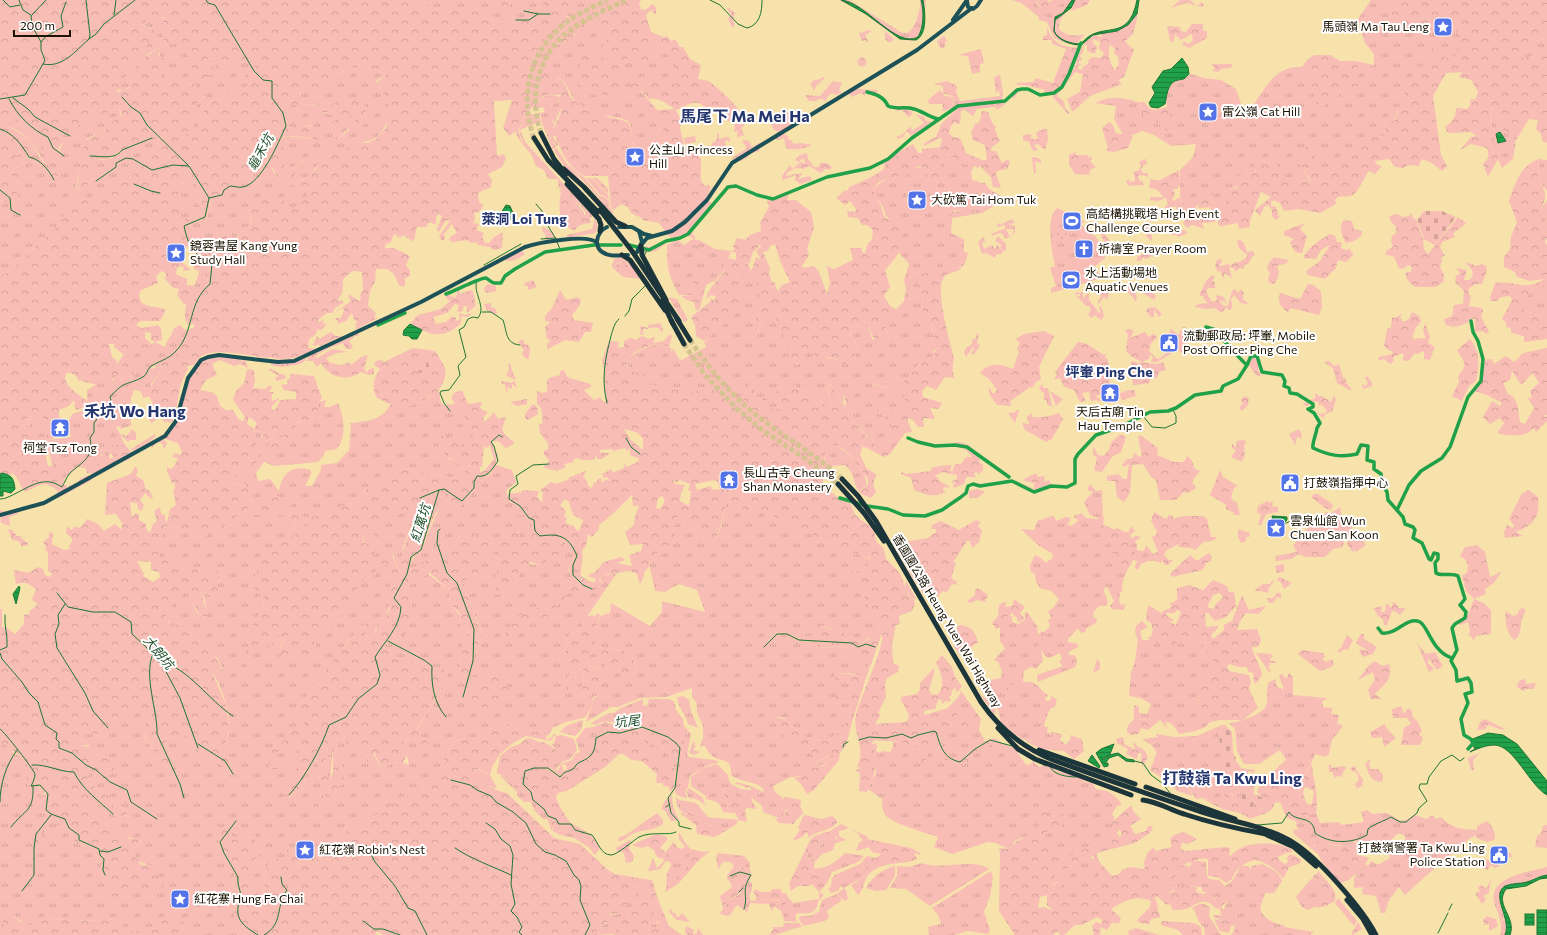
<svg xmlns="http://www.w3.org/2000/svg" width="1547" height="935" font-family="Commissioner,'Noto Sans SC',sans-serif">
  <defs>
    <pattern id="grass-tufts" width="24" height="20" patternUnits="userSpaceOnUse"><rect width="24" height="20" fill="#f8bdb4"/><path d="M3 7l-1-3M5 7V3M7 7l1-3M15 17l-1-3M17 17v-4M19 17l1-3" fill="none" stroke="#d4a299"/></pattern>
    <pattern id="forest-crowns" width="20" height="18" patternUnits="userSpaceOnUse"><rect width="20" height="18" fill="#f8bdb4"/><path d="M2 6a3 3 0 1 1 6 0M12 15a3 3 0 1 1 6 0" fill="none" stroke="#d4a299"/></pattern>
    <pattern id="cemetery-stones" width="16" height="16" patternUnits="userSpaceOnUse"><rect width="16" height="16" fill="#f8bdb4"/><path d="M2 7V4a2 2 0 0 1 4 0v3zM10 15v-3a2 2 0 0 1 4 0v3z" fill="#d4a299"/></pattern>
    <pattern id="garden-dots" width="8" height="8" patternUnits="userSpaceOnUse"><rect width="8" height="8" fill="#f8bdb4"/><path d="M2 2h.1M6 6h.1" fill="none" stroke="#d4a299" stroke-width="1.8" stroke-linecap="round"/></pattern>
    <pattern id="water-rules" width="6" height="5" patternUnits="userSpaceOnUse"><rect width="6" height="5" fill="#1fa049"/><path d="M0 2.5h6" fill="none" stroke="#1a813a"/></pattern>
  </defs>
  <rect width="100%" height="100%" fill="#f7e2ac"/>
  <g fill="url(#grass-tufts)" fill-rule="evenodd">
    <path d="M398 0H547L531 17 507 24 472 16 431 17Z"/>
    <path d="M565 0H615L608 5 601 4 599 10 608 26 614 33 613 55 620 86V65L632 55 655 46 670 55 689 83 690 87 688 89C677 88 676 81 661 83L656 77 638 79 641 91 657 110V120L663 128C661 140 666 149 667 161L657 167 650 168 648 164C640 161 632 158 630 149L633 148 631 126 628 121 620 118 596 114 575 102 565 83 559 78 528 74 532 60 547 33 558 45 568 41 565 32 576 35 574 29 589 21C581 16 571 19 563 14V9L570 6Z"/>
    <path d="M838 0H849L901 32C904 33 908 34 910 31 916 27 921 7 920 0H926L923 29 918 39 912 41 899 39 857 8Z"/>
    <path d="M1012 0H1039L1036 2 1038 6 1050 12 1065 0H1077C1071 11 1058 15 1059 29 1065 36 1077 37 1085 34L1076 44 1065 43 1054 38 1047 22 1039 20V17L1021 3Z"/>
    <path d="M1371 0H1389L1394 25 1444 21 1450 23 1461 36 1456 59 1430 61 1426 66 1420 67 1406 85 1407 95 1399 107 1393 121H1386L1384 136C1369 138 1359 148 1348 158L1340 157C1338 169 1332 172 1320 176L1312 170 1316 154 1307 143 1299 162 1310 181H1285L1271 160 1266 163 1260 161H1254L1256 173 1247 174 1246 168 1238 179 1236 187 1228 190 1227 205 1211 203 1213 191 1187 215 1180 196V170L1193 157 1196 144 1171 146 1154 135 1142 131 1125 138 1114 119 1116 106 1095 103C1110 95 1124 97 1140 103L1141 112 1156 119 1163 129 1175 134C1172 119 1157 93 1175 82 1181 78 1184 80 1191 74L1204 78 1221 80 1236 89 1242 107H1252C1268 85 1275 65 1305 67L1310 77 1316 103 1335 99 1341 91 1359 81 1354 67H1365L1374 65V54L1365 43 1358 19Z"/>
    <path d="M1137 14V19C1126 29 1115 33 1100 33 1116 27 1124 35 1137 14Z"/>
    <path d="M159 18H167L179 43H189L187 55 195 57 198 64 195 70 202 77 215 67 207 64 205 60C213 56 224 60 232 64 244 61 243 58 255 66L252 81 245 88 236 89 226 96 208 104 201 116 197 131 191 136H186L189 117 195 105 205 97 198 94 195 84 172 80 164 83C163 73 158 58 160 49 147 51 140 62 133 73L135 82 130 87 123 91 117 89C127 68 146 53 152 30L142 23 146 20Z"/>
    <path d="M944 36 947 41 945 42V47L941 49 937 41Z"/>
    <path d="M1547 36V54L1517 59 1513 55Z"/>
    <path d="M353 67 368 68 387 74 376 81 389 103H393C386 125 383 144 356 142L344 154 323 156C317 166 311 177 300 180L294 175 304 160 288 170H284L277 144 281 139 287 136 316 139 324 141 311 125 288 128 282 108 294 104 334 115 337 120 329 123 334 131 336 141 349 130V124L343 120V116L352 115 356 123 362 120 367 108 364 106 368 100H347L322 105 304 104 298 101V96L302 92Z"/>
    <path d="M823 77 825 78 816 86 813 93 814 90 810 84 814 80 821 79Z"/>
    <path d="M833 81 842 83 839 90 842 92 837 95 832 93 829 95 825 101 822 99H818L817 101H809L805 95 820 96Z"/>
    <path d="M1017 88H1027L1035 92 1034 93 1027 90H1020L1014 98 1011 97Z"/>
    <path d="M940 90 945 96 953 97 954 100 950 109 942 111 943 104H929L928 100Z"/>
    <path d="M552 95 561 97 558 102 561 111 560 113 557 108 559 114 558 117 556 113 557 117 555 124 551 117 554 125 553 130 556 136H553L555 141 557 140 558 146 555 145V142L554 144 542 118 554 145 556 146 553 150 541 121V115L538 117 529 118 540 117V121L520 130 526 144V143L581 203 579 205 572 198 584 212V216L586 213 580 205 581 204 593 216 587 220 584 219 573 205 569 193 572 197 565 187 563 190 558 185V179H548L544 170 536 166 531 154 523 145 519 129 527 118 518 129 522 145 515 132 517 130C517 123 523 120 528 114 534 106 540 95 552 95ZM543 107 545 112 530 115 527 118 532 108 537 109Z"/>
    <path d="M1492 106 1497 113 1500 127 1516 140 1513 159 1502 168C1493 149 1490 127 1492 106Z"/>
    <path d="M119 109 121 115 115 118 107 129 86 139 76 187 80 189 91 182 93 160C99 159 104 160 109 159 115 157 118 153 122 150 132 143 153 136 165 138V142C152 150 149 158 139 169 128 182 106 195 89 200L86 198 66 210 62 221 12 269 0 276V200L14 204 19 201 17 193 0 176V169L24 183 28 176 37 169 32 167 14 168 9 164 19 153 39 164 52 176 39 154 30 143 40 149H44L18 131 0 121V115L4 114 12 117 59 151 63 143 62 133 88 118Z"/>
    <path d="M695 136 696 142 685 144 684 138Z"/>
    <path d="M556 147 567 164 585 178 599 196H603L609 201 610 207 599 198 571 168C579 178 588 191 599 199 604 203 612 207 614 214L607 210 565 167 554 151Z"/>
    <path d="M265 154 269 155 267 162 251 185 266 169 271 167 278 180 306 190 309 200 292 210 254 204 250 224 236 239 214 251 222 259 215 260 190 241V228L192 223 206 219 212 201 239 187 249 170 258 165Z"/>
    <path d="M947 154C956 159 967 162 973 168L971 172 972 180 983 183 980 195 984 206 975 211 969 207 970 201 966 202 960 210 950 211 952 219 951 233 964 239V252L968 253C964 269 963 268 947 268L945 261 943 268H933L923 274 911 273 922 288 923 314 932 325 934 345H938L939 347 933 351 935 357 919 364 902 384H871L904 392 907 406 895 411 886 407H878L877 411 892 423V435L895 439C889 443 884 441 878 446L874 443 873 435 869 431V438L849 417 845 391 843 406 830 384 827 389C830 398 834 404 827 412L815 394 796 389 795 385 784 396H775L781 401 777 409 769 408 766 400 763 397 767 409 764 411 756 407 753 400 755 393 748 385 744 399 736 406 733 402 691 393 637 387C638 374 627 370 627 360 638 349 655 341 671 348L672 355V349L674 350 679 359 682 360 706 347 704 341 708 343 705 341 739 302 741 275 745 260 758 281 762 306 754 323 756 335 767 315H777L794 364 798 365 803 351 812 350 829 358 840 360 844 365 855 356 858 347 849 332 857 321 867 325 873 340 889 338 884 323 904 301 906 289 904 280 909 264 899 253 902 236 892 221 886 216 882 205 875 196 874 188 887 178 893 180C901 172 914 164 925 169L930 182 936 190 942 156Z"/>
    <path d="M1539 159 1547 160V191L1538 179Z"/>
    <path d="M190 176C199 186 201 192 198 205L204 204 207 206C205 219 196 220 184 223L179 233 176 223 179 185Z"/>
    <path d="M586 178H591L608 195 609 200 603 195H600Z"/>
    <path d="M592 178H597L608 189V194Z"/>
    <path d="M610 198C624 205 627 199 635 215L631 213 628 207 621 204 614 210 611 208Z"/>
    <path d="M1547 200V222L1541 210Z"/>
    <path d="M708 201 713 204 685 237 678 240 684 245 691 240H699L715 249 731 251C730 255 729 256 727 260 723 271 724 273 714 282L713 281 706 285 693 284 695 291 693 295H679C668 275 667 268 667 245L675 241 668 242 656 251 644 253 645 246C656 251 665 237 679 235Z"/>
    <path d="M1057 208 1084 221 1081 225C1092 233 1106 244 1105 258L1094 267 1102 278 1051 293V288L1056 286 1050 268 1055 266C1052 252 1045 219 1057 208Z"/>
    <path d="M595 217 598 227 595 233 567 238V235L592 229Z"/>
    <path d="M197 256 209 265 207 284 190 313 188 325C178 307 196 289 199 271L194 269 193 257Z"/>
    <path d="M633 266 640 276 639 279 623 277 612 267Z"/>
    <path d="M1544 283 1547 284V314L1536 315 1523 309 1529 293Z"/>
    <path d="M668 297 677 299 688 320 684 322Z"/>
    <path d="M180 325 185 330V336L178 348 179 353 151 367V369L165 366 151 384 150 396 143 398 142 402 143 396 140 391 134 390 131 398 130 406 136 407 139 415 130 420 132 425 121 429 118 426 116 427C123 439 126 444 121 457H114L111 453 112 445 106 448 105 454 100 456 99 466 88 473 85 468 78 467 64 479 63 485H58L48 450 39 444 33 450 30 449 24 427H29L30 423 26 419 28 416 44 418 49 440 71 437 68 423 72 414 87 409 88 413 93 411V406L87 401V390L115 374 117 375 112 380 121 381 125 376 127 367 116 365 127 350H144L155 342 165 347C167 339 172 336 174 328Z"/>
    <path d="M1134 361 1138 363 1139 367H1142L1143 384 1133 385 1131 362Z"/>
    <path d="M435 391 440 393V400L443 405 455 404C468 422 481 425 471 450L460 449 461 441 435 439V445L442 447V450H447L445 458 457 460 462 463 458 466 460 468 472 466 470 471H465L460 479 399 468 395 476 388 481 384 480 364 491 360 500 309 518 311 528 259 561 253 586 263 597 264 611 250 623 259 628 248 640 249 647 266 645 272 646 273 645 269 643V639L279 633 278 645 280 650 284 632 286 635 281 653 282 668 290 652H300L306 662H309L316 645 313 641 323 627C333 625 340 616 343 606L353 604 356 593 352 586 361 581 365 569 375 574 377 566 385 561 393 570C391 586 392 604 385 618L377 620 375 633 365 643 355 641 365 635 367 626 364 625 347 642 325 674 296 709 325 720 286 798 304 787 305 775 317 760 322 792 314 809H320L328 779 324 760 333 750 330 779 333 780 328 794 332 798 325 802 327 806 331 805 339 785 344 784 342 765 333 748 348 734 346 750 359 745 366 756 367 763 371 750 382 769C390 763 400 760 409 765L407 756 409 752 401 739C412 739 419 745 429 744L416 730 447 682 446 672 391 657 383 645C389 643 397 641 401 637 416 626 410 601 409 585L428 574 449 590 450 604 460 615 461 628 469 629 462 647 459 672 465 676 474 675 478 670 471 658 477 652 483 636C475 618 471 601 462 584L467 576 477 582 478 564 481 559 473 548H488L493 543 484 531 476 530 474 535 461 533 457 542 447 553H439L435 559 408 570 415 555 420 553 441 503 420 517 414 519 403 547 399 574 393 555 386 553 370 561H364V532L370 524 408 511 432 494 448 490 449 500 457 501 458 508 466 502 478 484 476 480 479 479 481 481 492 473 496 465 512 470 516 482 507 490 506 498 523 513 526 514 533 525 532 541 519 537 518 526 506 530 494 543 505 547 504 551 494 556 498 560 496 579V595L505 591 511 592 521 570 529 564 540 565 565 552V542L558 538V534L572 538 570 541V550H575L573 559 568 569 575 581 595 589 603 584 600 579 602 575H609L618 571 586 618 581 630 567 635 565 653 559 659 561 660 560 664 563 667 566 665 567 668 572 667 565 685 567 691 576 673 580 669 584 670 582 678H584L582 690 590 696 597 686 605 680C606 665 593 674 587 660L591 653 596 654 601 661H605L606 668H609L610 672 617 663 621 661 620 671 624 678 630 677 636 671C635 640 608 656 596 645L595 630 600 616 610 613 611 603 650 626 662 612V601L705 612 697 590 679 584 665 592 655 591 649 563 661 548 670 546 679 540 672 531 678 516 684 523 712 545 720 530 727 501 742 502 743 509 749 511 753 507 843 549 868 558 871 562 863 570 847 573 865 599 880 629 876 638H869L863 643 839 631 823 626 820 627 821 629 815 636C810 635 807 637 803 638 793 639 773 621 768 643L776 636 784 635 800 641 820 643 821 647C832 649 836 645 849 648L852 655 857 657 866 655 869 657 867 665 869 670 866 678C860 674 844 672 835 674V680L852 682 859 688 856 696C848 692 842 697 835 696L833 703 838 706 847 701 851 704 849 711H840V719L846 721 844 724V732L838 733 828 741 806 738 788 724V718L774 717 791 748 811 753 818 761 832 755H833V758L823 765C808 765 812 767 803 776L791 777 773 786 775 792 782 797 787 808 781 819 763 812 762 806 752 798 751 799 752 801 744 804 740 802 733 791H728V789L723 788 722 792 726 797 724 799C726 806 728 810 735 813L723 812C720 802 716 801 706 799V796L691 786V777L703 768 717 764 728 775 729 781 732 785 741 789 752 790 750 787 746 788 742 785 735 784 737 782 753 787 763 792 764 790C755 779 742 784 731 775 732 756 722 764 711 755 707 752 707 748 704 745L700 747 703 738V726L697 712 696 702 692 697V688L666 697 640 698 618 707H611L586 722 594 698 599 695 593 697 592 704 586 717 566 722 552 728 551 732 548 735 528 730 516 721 483 731 477 738 457 740 450 747 439 770 430 782 418 787 410 795 343 834 344 841 340 845 326 843 321 846 335 852 333 860 310 858 303 865 297 862 301 853 288 847 284 858H278L268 865 262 892 273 895 265 904 251 912 246 910 248 898 254 885 246 881 249 869 263 849 267 838 255 845V835L240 843 232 836 229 827 211 848 218 846 229 859 230 869 236 871 232 884 239 892 234 908V919L238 923 241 933H243L246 929 258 935H188L182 920 178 915 174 918 173 924 165 917 157 928 123 932 122 923 115 919 101 921 44 919 34 926C20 925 19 916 7 912L3 929H0V742L6 741 7 746 13 745 12 752 28 761 27 785 31 786 38 780 41 796 47 793 51 795C45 802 45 808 50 817 65 821 72 832 81 845L90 846 102 863C99 869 103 876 109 879L111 886 107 893 116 895 120 886 133 884 145 893 156 892 161 885 153 867 138 861 132 850 141 840C118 839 101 821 85 806V800L102 806 117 817 127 815 126 809 110 804 112 799 87 782 89 772H93L107 779 118 762 101 755 89 753V745H80L81 736 70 734 68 712 63 703 49 689 46 677 22 663 18 659 46 664 42 658 45 649 42 642 46 641 51 669 74 683 87 702 91 718 99 724 104 732 109 731 95 708 89 685 95 681 102 699 148 713 149 720 145 737 152 749 155 740 160 750 162 765 166 766 172 772H177L174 758 166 749 167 734H175L182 736 185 734 192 742 196 752 202 755 203 749 228 769 229 774 233 777 231 762 224 755C225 746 229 736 229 727 229 708 222 689 213 672L223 670 218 659 183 624 170 625 169 621 161 624 157 618 149 616 142 621H138L137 617 139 612 138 605 132 603C138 596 147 596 153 589L162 593 158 597 162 603V610L170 611 181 582 189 583 190 602 195 607 197 613 205 617 207 616 205 601 201 593 203 592 213 597V591L220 599 217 584 221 580 220 571 210 575 207 572 201 575 199 569 187 570 178 567 173 573 168 574 167 566 170 561 165 560 166 557H159V553L165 549 157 542 163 534V526L188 529 206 536 211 530 219 533 223 532 227 519 229 517 233 519 236 514 242 516 251 504 249 489 245 484 235 485 232 483 235 475 254 465 258 460 256 438 251 431 263 432 262 437 267 441 283 434 284 438 264 447 266 452C284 444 296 446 296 424L304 419 308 422 318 411 319 402 326 400 324 407H330L338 403C344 418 347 435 337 449L325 451 324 455 318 462 274 466 264 462 256 473 258 481 270 479 279 491C282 473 292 464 311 470V474L305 486H312L321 470V465L337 463 349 450 351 428 350 423C368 421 381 421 391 404 406 409 425 404 435 391Z"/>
    <path d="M833 443C844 449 868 471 866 485L859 492C852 480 855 474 845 465L832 466 823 480 825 452 828 444Z"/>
    <path d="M1090 484 1096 491 1102 490 1103 525 1115 530 1117 528 1125 533 1127 531 1131 539 1137 544V550L1144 551 1146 545 1152 553 1148 561 1141 564 1138 570 1135 568 1137 561 1133 560C1128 569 1121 580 1122 591L1120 593 1119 601 1121 605 1125 604 1124 610 1112 609 1110 606 1114 601 1107 587H1105L1104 591 1108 602 1106 606H1099L1093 613 1094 618H1097L1096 623 1087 628 1085 632 1081 633 1078 628 1068 639V642L1078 644V647L1069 652 1068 656 1060 653 1049 658 1045 656 1041 650 1043 661 1038 666 1037 669 1031 667 1024 671 1023 682C1038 680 1038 689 1049 696L1045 697 1046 701H1049L1052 696 1057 700 1055 707 1050 709 1044 724 1045 727H1048L1047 732 1051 735 1053 734 1059 739 1049 747H1043L1032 740 1022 739 1009 730 1001 722 996 703C989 700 987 691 979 689L996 686 983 687 979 682 1001 678 1002 671 998 662 994 660 1005 648 1000 641V621L1009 613 1012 617V622L1018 624 1025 620V612H1027L1037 626 1038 634 1044 632 1050 626 1048 620 1051 618 1048 611 1053 608 1059 599 1051 591 1040 588 1036 582 1035 574 1031 572 1030 565 1035 555 1041 558 1046 563 1052 558 1053 554 1038 545 1021 529 1034 530 1038 520C1044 520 1048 516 1054 516L1056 521 1066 517 1070 518V521L1067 524 1071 526 1079 520 1074 518V516L1082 513 1086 518 1097 519 1099 518 1090 515 1084 502 1093 492 1087 490Z"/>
    <path d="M1354 537 1358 541 1362 539 1366 545 1356 552 1355 550 1353 552 1346 543Z"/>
    <path d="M905 564 909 568 924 571 926 574 923 594Z"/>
    <path d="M906 581 917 600C909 598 903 589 906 581Z"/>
    <path d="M1143 620V622L1148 627 1140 631 1142 640H1151L1178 645 1174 637V624L1176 625 1184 638 1193 637 1200 641 1216 664 1203 680 1197 699 1210 722C1204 731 1189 732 1179 734 1175 728 1173 722 1165 722L1168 729 1160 720 1134 719V705L1139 707V713L1147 714 1151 704 1141 698 1129 696 1131 673 1135 661 1138 640 1135 632 1136 626Z"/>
    <path d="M1097 659 1100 663V669L1093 673Z"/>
    <path d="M1283 673V677L1287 678 1289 673 1293 677V695L1326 698 1327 699 1322 701 1323 707 1333 708 1331 714 1339 715 1337 723 1343 726 1332 740 1329 754 1325 757 1315 754C1311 766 1304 778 1294 785L1277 780 1274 803 1266 811 1262 809 1249 814 1242 813 1237 807 1232 793 1218 804 1203 798 1196 799 1185 782 1173 776 1179 773C1174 770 1168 769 1164 765 1157 758 1159 752 1150 744L1174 737 1197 736 1224 724 1219 734 1220 749 1233 752 1235 756 1228 760V771L1233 770 1237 762 1241 768 1255 770 1254 773 1248 771V778L1254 775V795L1250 801 1246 800 1247 787 1243 808 1256 803H1261V796L1257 792 1261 783 1286 760 1280 750 1259 764H1244L1237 751 1235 729 1229 723C1237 723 1263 714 1266 706 1269 698 1265 690 1269 682L1276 679C1275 686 1278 688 1284 689L1279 676Z"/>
    <path d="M961 691 981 719 979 730 985 741 994 738 1010 747H1018V753L1026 765 1031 764 1033 761 1039 767 1044 765 1052 766 1056 771 1082 777 1084 782 1092 783 1096 789C1100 790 1103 790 1106 791 1110 791 1120 801 1122 804L1117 806 1112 814 1114 817 1113 826 1119 830 1117 833 1119 837 1096 843 1062 860 1035 832 1015 841 1008 849 996 843 988 842 952 854 934 847 938 837C927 833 894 824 887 817 882 812 882 806 882 799L868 789 876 773 873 744 876 743 877 747 876 751 880 753 882 751 890 752 893 747V742H902L909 748 915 745 920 747 922 762 926 758 930 746 935 745 945 760 952 761 961 766 963 763 965 764 972 753 978 749 982 750 993 743 990 739 970 750 962 760 949 757 942 746 938 733 940 731 955 724 966 729 967 725 955 718 953 708Z"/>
    <path d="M979 693 994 705 996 712 994 714Z"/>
    <path d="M683 696 689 700 691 711 698 728 688 724C686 714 678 708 677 697Z"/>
    <path d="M643 699V705L647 706 649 699H669L674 701 676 710 683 719 684 726 691 734 687 755 689 757 714 760 719 762 706 766 690 776 688 787 685 792 687 798C668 796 676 784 676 770L670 764 664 768 661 767 660 765 643 753 644 746 635 739 642 737C651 746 668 746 670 759L677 762 680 754H682L683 737 672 739 654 729 644 728 615 732 605 731 603 734H599L596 737 595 751 592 756 583 762 577 763 573 768 567 770 566 765 562 764 563 772 560 776 549 767 554 764 555 747 551 745 554 743 556 736 561 735 574 739 577 750 570 759 562 762 556 769 558 771 561 764 572 760 575 754 580 752 576 740 585 728 594 727 605 722 624 727 634 726 633 724C618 727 609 716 595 725L591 723 609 713H614L621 708Z"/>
    <path d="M583 720 581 730 575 736 560 732 566 726Z"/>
    <path d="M693 741 695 742 694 745 696 746 693 750 700 752 694 755 689 753Z"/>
    <path d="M477 769 490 775 497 788C488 788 476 780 475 770Z"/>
    <path d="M503 776 525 793 528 791 530 792 533 802 536 801 546 813 549 821 553 826 552 831 547 819H543L534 810 531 802H524L517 795V792L501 777Z"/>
    <path d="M689 788 702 797 706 805 696 799 689 798 686 792Z"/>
    <path d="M676 797 679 800 696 803 708 817 739 820C736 825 734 826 729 828 712 834 715 825 701 820 688 814 676 814 676 797Z"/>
    <path d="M1367 810 1372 814C1377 814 1384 812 1389 814 1403 822 1400 823 1415 815L1427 819 1432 815 1436 819 1441 817C1453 829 1460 829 1477 830V826L1487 821C1492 826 1497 833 1494 840L1487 842 1476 838V835C1465 840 1459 852 1448 856L1405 895 1399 887 1389 900 1385 913H1381L1376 896 1362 894 1363 887 1354 888V877L1358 876 1365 864 1368 866 1371 861 1378 865 1390 858V853L1397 850 1406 838 1402 834H1397L1391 840 1387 849 1384 841 1377 846H1371L1365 851 1363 849H1355L1364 844 1354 841 1347 846 1313 843 1314 851 1293 833 1294 830 1299 829 1296 826 1297 821 1305 824 1307 822 1300 816 1316 813 1320 823 1338 822 1342 825 1364 822 1361 812Z"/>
    <path d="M567 825 588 842 590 848 574 838 557 834Z"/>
    <path d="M679 832 686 844 691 849 689 856 691 862 684 871 666 887 667 873 671 866 670 862 666 861V852L673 842 678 848 681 849 685 847 679 839Z"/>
    <path d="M834 836 840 842 835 843 833 850 822 854 815 862 814 859 808 858 807 855 809 850 818 848 825 839Z"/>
    <path d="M631 839 629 848 618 853 616 848Z"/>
    <path d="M718 853 744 856 749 862 751 874 737 862 719 860 716 857Z"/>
    <path d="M845 853 864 856 858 862 832 872 827 883 819 892 824 895 818 901C817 914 809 914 797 913L795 917 797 922 784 921 782 907 787 896 793 903 819 899V892L812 884 818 877 813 872 814 868C824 871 839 860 845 853Z"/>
    <path d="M1096 853 1103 874 1096 893 1073 904 1062 901 1059 881 1051 886 1056 873 1060 868H1069L1091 856 1092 859 1094 858 1093 856Z"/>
    <path d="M1192 860 1206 862 1207 877 1209 879 1219 880 1225 886 1232 881 1241 866H1248L1250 869 1252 866 1262 864C1270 868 1279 871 1282 881L1274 893H1265L1260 909C1264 919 1273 924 1284 925V927L1314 932 1310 935H1246L1242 928 1239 918 1223 921 1214 917V915L1221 916 1227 901 1216 896 1214 899 1208 896 1207 893 1202 891V887C1198 887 1193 886 1189 887 1178 888 1168 895 1158 888L1163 882 1172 883 1178 870V866L1186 865 1189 867 1192 864 1190 863Z"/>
    <path d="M921 863C943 871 972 857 989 869L930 906 906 889 890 888 897 876V866L910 867Z"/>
    <path d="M860 864 861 866 866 867 868 875 845 887V890L841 886 838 891 831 893 828 889 831 886 832 878 835 875Z"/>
    <path d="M895 866V876L886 890 876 891 866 888C873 876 882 870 895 866Z"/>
    <path d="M1547 867V875L1539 876 1526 883 1504 887 1499 897 1505 916 1502 921 1506 918 1507 926 1505 935H1500C1503 924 1499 916 1495 905 1485 877 1529 872 1547 867Z"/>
    <path d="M991 871 993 877 990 896 984 912 990 930 988 934 968 931 954 935H929L928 927 941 924 938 915 932 908Z"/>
    <path d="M739 876 743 878 742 883 735 889 731 888 732 885 727 878 732 880Z"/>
    <path d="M638 878 652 880 656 893 641 889 628 915 615 934 593 935C596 925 608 926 613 917H605L607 915 618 914 624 899 620 901H615L633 887 639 886 642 882Z"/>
    <path d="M1311 879H1317L1322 883 1325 898 1319 905 1308 910 1302 907 1296 897Z"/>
    <path d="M749 881 752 883V890L749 896 751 901 756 900 758 902 764 899 780 901 774 907 772 911 769 904 750 903 747 912 737 905 730 915 725 913 726 901 741 894Z"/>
    <path d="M837 894 841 899V901L827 911 829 917 825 921 803 926 799 919 800 916H810L819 912 822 900Z"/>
    <path d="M1338 898 1357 921 1354 926 1335 903Z"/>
    <path d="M659 902 669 926 682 935H675C666 925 660 927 648 930L652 924 659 923 660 919 653 917 654 910Z"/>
    <path d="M1199 904H1204L1210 907 1209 916 1221 935H1205L1204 927C1195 920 1198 913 1192 908Z"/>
    <path d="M670 909 673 913H676V916L679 917 682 913 690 922 677 920 669 912Z"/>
    <path d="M686 926 694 930 693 935 697 933 698 928 703 935H688L685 933Z"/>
    <path d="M1136 928 1159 935H1129L1128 931Z"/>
  </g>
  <g fill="url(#forest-crowns)" fill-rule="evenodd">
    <path d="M0 0H399L424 6 429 4C439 14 458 11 471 6L490 16 488 19 482 18 506 24 531 17 544 3 540 0H565L570 6 563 9V14L567 17 581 16 589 20 591 14 599 10 601 5H608L615 0H641L639 4 641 9 645 10 653 4 656 8V15L651 10 646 15 651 32 664 37 667 36 671 41 675 39 680 47H683L690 59 701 65 698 79C701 80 707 80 710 82 716 86 737 105 739 111 739 114 737 117 736 120L742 125 743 119 746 120 744 126 741 128 745 137 742 135 738 138 737 135 738 131 734 132 735 123 717 117 718 108 709 107 707 109C693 96 688 107 676 110L682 122 680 128 685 148 693 150 701 159V181L705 186 709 185 711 188 702 207 679 235 669 237 659 223 643 220 642 218 635 215C627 199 624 205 610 198L608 176H584C563 163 562 150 553 130L562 111 558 104 561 95C555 95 549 94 544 96 538 99 517 124 517 130L509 136 503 128 512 100 494 101 497 156 504 154 506 159 502 167 488 174 492 180 491 187 478 193 479 202 484 205 479 212 474 213 475 219 473 223 479 224 476 230 484 233 482 237 485 243H489L494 237 503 232 502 248 496 250 492 249 490 247 478 245 476 242 471 243 467 240 453 242 449 240 451 236 457 233 452 224 444 234 445 240H441L439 236 450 221 446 220 439 232 437 229 442 216 439 214 436 217V224H432V222L427 224V227H417L414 240 412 241 403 235 400 238 394 234 391 242 386 244 385 248H394L410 256 406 265 410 271V276L405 278V285L403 287 399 285 394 274 387 269H376L375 282 370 290 368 306 376 313 374 319 378 318 357 329 355 328 357 326 355 325 358 321 354 320 352 313 346 321 337 324 338 321 335 318H341L344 310 343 308 333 314 351 301 349 298V294L359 301 361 299 360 295 363 290 362 272 353 271C338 281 345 279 342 293 341 295 338 299 337 301L343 300V303L335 308 332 313H327L318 320V322L323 320 324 321 322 324 326 323V325L321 330 318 329 315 335 309 339 308 348 317 349C300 356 288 363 271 357L267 358C250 356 214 347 200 357 198 359 196 362 194 365L187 366 188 369 181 383 176 409 173 413V421L170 423 167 421 165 423 161 417 151 423 149 419 153 417 151 406 153 402C141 391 160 376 164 366L156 368 154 365 179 353C177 345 185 338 185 330L194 328V324L188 325C190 312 195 290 207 284L209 265 189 246 172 254 191 270 183 271 184 267 180 266 177 268 176 274 187 279V285L195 286 187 304H184L177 295 179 289 173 288 165 279 166 273 161 271 156 276 158 283 141 290 139 295 141 302C148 308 158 306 166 310L160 321H142L137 323V326L143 328 158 325 161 329 162 340 155 342 151 340V333L145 332V338L153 345 144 350H127L124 355 114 347V344H109L112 357 117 361 116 365 128 367V371L133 372V374L125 377 120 381H115L114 377 117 375 115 374 97 385 78 380 77 377 71 373H66C61 387 82 395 89 403L81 409 76 410 74 405 76 402 73 401 69 406 59 410V416L63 421 59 425 55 427 53 434 57 437 49 440 46 435 44 418 28 416 26 419 30 423 29 427 24 428 27 433 33 436 30 449 33 450 38 444 48 450 46 457 48 466H54L58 485H67V488H69L70 485 73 486 81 483 78 480 89 475 88 477 92 475V480L58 498 56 497 58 491C42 478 40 487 24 492L16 476 12 473 10 475 0 473V276L12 269 62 221 66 210 86 198 89 200C107 194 127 183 139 169 149 158 152 150 165 142V138L160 137 123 149 108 159H98L94 161 97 165 92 175 91 182 81 189 77 187C80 170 80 157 86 140L107 129 115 118 122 115 120 109 107 113 98 119 91 118 68 133H62L65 143H62L57 151C46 143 11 112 0 115ZM166 17 162 24 166 27 162 34 166 43C174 45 181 43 189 43L183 51 187 55 194 57 197 62 187 63 195 70 193 78 197 82 190 84 179 76 164 83 163 68 171 63 158 55 161 49C151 51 135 63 133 74 132 76 133 81 134 83L128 89 118 92 117 91C127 69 146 53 154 31L142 24 148 20ZM589 21V27L597 26 598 30 608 27 612 34 602 45 610 55 608 60 587 50 577 57V62L582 68C575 82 579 85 590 95L607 94 614 102 620 101V95L617 89 620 86V65L632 55 645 66 649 59V50L655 46 669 54 680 75 690 87 684 89 671 82 661 83 655 76 638 79 631 85 642 91 649 99C659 97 667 104 675 109L657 110V120L663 128C661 140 666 149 667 161L657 167 650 168 648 164C640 161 632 159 630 150L633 148C630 122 635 122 608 117 604 116 601 113 596 114L595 110 590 108 588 110C582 106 574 102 570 96 567 91 567 85 561 80 557 77 544 74 538 71L533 74 528 73 533 58 547 34 558 45 568 41 565 32 577 35 574 29ZM210 58 224 60 232 64C244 61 243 58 255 66L246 71 245 77 251 81 245 88 236 89 226 96 208 104 201 116 197 131 191 136H187L189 118 196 113 198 107 195 105 205 97 198 94 195 84C206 73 217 76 228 66L220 63 215 67 207 64 205 60ZM353 67 368 68 387 74 377 82 389 104 386 128 376 139 368 143 356 142 347 147 344 154 335 149 322 156 316 169 303 180 294 175 300 171 305 162V160L288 170H284L285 158 282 144 278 143C280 140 283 136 288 136 297 136 316 138 324 142L326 137C314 121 305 126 288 128L283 108 294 104 310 112H326L334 115 336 120 329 123 334 131 336 141 349 128V124L343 120V116L352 115 356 123 363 127 362 120 367 108 364 106 368 103V100C361 101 353 99 346 100 331 103 312 109 298 101V96L300 93 332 84 334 76ZM265 154 269 155 267 162 249 183 251 185 266 169 273 168 278 180 306 190 308 198 291 209 285 202 263 195 252 204 251 223 236 239 221 228 216 240 214 251 220 258 215 260 190 241V228L192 223 206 219 211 202 230 194 239 187 250 170 258 165ZM189 177C199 186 201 192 198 206H207L205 213 199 218 185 219 184 223 178 226V233L177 223 184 209 179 201 178 194 183 189 179 185Z"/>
    <path d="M495 0H514L508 9 498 4Z"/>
    <path d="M1039 0H1048L1049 2 1052 0H1065L1051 12C1045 11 1039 7 1037 2Z"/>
    <path d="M1075 0H1090L1087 5 1071 11Z"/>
    <path d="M1180 0H1190L1196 5H1199L1201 2 1204 5 1203 7 1186 3 1171 8Z"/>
    <path d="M1389 0H1547V36L1513 55 1517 59 1547 54V143L1542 141 1541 134 1536 129 1538 120 1529 119 1516 140 1499 127 1497 113 1492 106 1491 120 1498 159 1488 177 1483 164C1488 159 1490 155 1487 148L1471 144 1460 150 1471 137 1477 136 1471 132 1448 133 1445 127C1452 122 1456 117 1456 108L1467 109 1470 106 1471 98 1475 100 1478 92 1471 80 1459 77 1462 72 1446 73 1433 96 1441 155 1447 166 1442 171 1430 162 1421 159 1419 166 1408 165 1404 168 1395 167 1389 159 1374 161 1378 165 1382 166 1375 174 1369 171C1364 177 1358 195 1350 196 1346 197 1343 196 1338 197L1335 200 1336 204 1320 213 1298 209 1284 211 1280 203 1274 200 1271 202V206L1276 207 1279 218 1276 220 1272 216V210L1268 205 1264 207 1260 216 1255 210 1271 197 1261 192 1250 220V227L1239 229 1238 223 1222 226 1218 225V218L1214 222 1202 223 1204 229 1192 225 1187 228 1183 223 1186 218 1176 208 1177 206 1169 208 1167 211 1165 207 1168 204 1166 198 1158 201 1150 200V197H1164L1156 189 1149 188 1151 178 1154 180H1160L1179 170 1180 185 1177 189H1173L1175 195 1172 200 1174 201 1180 197 1187 215 1196 208 1197 214H1202L1205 218 1208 217 1207 214 1211 211 1210 207 1199 208 1198 206 1211 187 1213 191 1211 203 1226 205 1228 190 1237 188V178L1246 168 1247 174 1256 172 1253 161H1260L1266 163 1272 159 1286 175V181H1311L1299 162 1307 142 1316 153 1313 168 1321 176C1331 171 1338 169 1340 157L1348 158 1366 142 1367 132 1376 137 1384 136 1386 121H1394L1399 107 1405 97V85L1420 67 1430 61V46C1437 54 1444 60 1455 58L1461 36 1450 23 1444 21 1394 26Z"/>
    <path d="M729 8 735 13 733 20 735 24 732 28 728 18 732 15 727 9Z"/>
    <path d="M1137 19 1133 34 1125 41 1134 50 1124 77 1118 80 1122 84 1090 96 1074 111H1072L1067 99 1080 92 1083 74 1075 72 1057 96 1064 101 1065 108 1070 113 1068 114 1052 96 1058 93 1066 83 1077 63 1076 62C1080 50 1083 42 1095 35L1101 37 1102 36 1100 33C1115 33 1125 29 1137 19ZM1094 39 1100 42 1099 49 1104 53 1101 58 1093 57 1089 59 1088 64 1084 66 1081 70 1077 68 1078 66 1082 65 1079 64V61L1082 60 1080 56 1083 52 1084 45H1087V51L1095 54 1097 47 1092 42ZM1110 45 1115 48 1114 53 1118 57 1119 65 1114 70C1110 63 1107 53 1110 45Z"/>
    <path d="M1192 24H1203V31H1207V38L1189 48 1182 44 1184 41 1188 44 1193 41 1192 34 1181 40 1175 34 1173 42 1170 41 1167 26 1180 27 1181 31 1186 32Z"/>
    <path d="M1047 27C1053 44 1062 47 1079 48 1071 65 1068 93 1045 95L1044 89C1033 89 1030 84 1018 85L1016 83 1033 82 1036 78 1053 83 1066 49 1052 44V40H1043V36L1047 35Z"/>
    <path d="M868 30 872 31 865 35 868 41 866 43V40L862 41 859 34 860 32 862 33Z"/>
    <path d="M885 31 894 39 890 43 885 39Z"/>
    <path d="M981 49 984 63 980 64V72L972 74 968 56 958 55Z"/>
    <path d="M1314 55H1330L1340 61H1356L1374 65 1365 67H1354L1359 81 1356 93 1341 91 1335 99 1326 102 1324 109 1316 103 1310 77 1305 67H1302L1307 60Z"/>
    <circle cx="862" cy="62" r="4.5"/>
    <path d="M1211 64H1232L1231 68 1221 69 1218 72 1212 71 1215 68Z"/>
    <path d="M1000 75 1003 92 1002 98 1005 104 997 110 995 107 977 109 973 116 965 110 961 111 960 124 954 123 951 126 949 133 953 137 960 138 966 153 982 160H987L985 145 973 140 971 132 975 124 979 123 982 111 988 112 992 123 996 127 995 130 1000 141 991 148V151H996L1002 163 1008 159 1010 163 1007 169 997 171 996 174 1001 188 993 187 991 177 980 166 978 168 974 166 973 168 959 161 948 154 942 156 940 166 945 173 938 177 936 190 930 188V182L925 169 919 166 909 170 905 177 897 176 892 180 887 178 878 183 874 188 875 196 879 199 877 200C887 209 876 220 899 221 907 243 900 254 885 270L890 287 884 296 890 306 897 310 884 323 889 338 878 346 867 325 857 322V328L849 333 858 347 855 356 844 365 840 360 825 356 819 360 811 350 803 351 798 365 793 364 784 335 775 334 777 315H767L755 336 754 323 762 306 756 278 751 272 756 257 761 260 756 251 760 247 762 250 760 245 753 252 749 265 745 261C741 275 742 289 739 301 735 316 716 332 704 341L696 336 695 325 691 317 710 302 711 298 714 301 716 296 711 295 706 299C709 286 717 282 724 272V261L728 258 736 260V253L731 251 735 249 733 247 737 238 745 240 750 235 761 231 760 223 769 207 767 201 789 193 787 200H796L811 212 814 227 807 249 809 255 802 266 803 268 814 266 819 272 827 294 830 283 827 266 834 269 853 260 850 248H862V252L865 253 868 243 872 240 873 230 867 225H862L858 218 848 217 847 211 855 212 856 209 850 201 845 205 836 198 845 190 848 191 849 187C861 182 873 177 884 169L885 164 880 165 878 163 913 144 918 153H922V149L940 147 942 139 940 138 924 146V143L936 137 941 124 958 108 956 106 950 109 955 101 953 96 943 93V86L934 84 947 81 957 86 956 92 960 101 1000 96 999 90 996 93 994 77ZM775 244 780 261 790 282 782 285 778 291 775 286 776 283 772 282 769 274 770 268 763 252 768 251 770 246Z"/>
    <path d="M857 89 878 90 876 96 865 93V96L861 93 852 97 848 93Z"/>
    <path d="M1140 102H1144L1150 109 1156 110 1167 107 1176 134 1163 129 1155 119 1145 118 1141 112Z"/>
    <path d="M900 108 909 109 913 114 908 117 902 110 897 111 896 110Z"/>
    <path d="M785 111 792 115 790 119 794 121 796 120V122L787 127 789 128 796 125V126L790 130 785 128 786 131 784 132V134L788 136V139L792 141 793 144 801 143 812 145C806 148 793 151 786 148L784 138 779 140 774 138 778 131 774 130 771 124 768 122 774 116Z"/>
    <path d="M916 114 924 117 926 121 932 122 911 136 907 131 903 137 897 139V136L902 135 911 126 912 131 924 123Z"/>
    <path d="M0 121 47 150 40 149 30 143 44 163 58 171V176H52L39 164 19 153 10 164 14 168 33 166 37 168 36 171 28 176 26 182 23 183 0 169Z"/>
    <path d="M1109 122 1113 125 1116 133 1133 136 1128 148 1114 152 1106 151 1108 148 1102 128Z"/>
    <path d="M1047 129 1048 140 1045 150 1038 144 1034 145 1038 150 1033 151 1029 142 1023 140V135L1031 134V138L1033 139H1038L1036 133 1040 130Z"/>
    <path d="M717 133 719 134V139L727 137 730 138V142L727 140 725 142 727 150 721 147 712 150 711 144 717 139Z"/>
    <path d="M744 140 749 141 752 147 761 142 758 148 760 151 750 153 747 158 744 159 742 161H733L732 158 747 148 742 141Z"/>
    <path d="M1076 152V155H1087L1089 158 1091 156 1092 159 1090 161 1096 167 1090 170 1089 175 1075 174 1069 165V155Z"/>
    <path d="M807 153 808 159 814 167H819L820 163H827L832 167 830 170 825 169 821 173 809 166 804 169 796 168 788 172 786 176 803 173 798 179 810 176 812 180 800 184 795 180 796 175 782 180V176L790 165 792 169 801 162 806 164 803 158 799 162 795 160 800 155Z"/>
    <path d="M1035 157 1041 160V163L1035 161 1036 173 1034 174 1032 158Z"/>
    <path d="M1146 159 1147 165 1144 164 1141 170 1143 173H1148V177L1142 175 1138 176 1139 180 1143 182V185L1129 186 1126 181 1129 179 1130 182 1135 181 1134 171H1138L1141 166 1139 163 1140 161Z"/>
    <path d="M1539 159 1538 179C1547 192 1547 195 1541 210L1547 222V238L1545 241 1547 246V284L1529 293 1524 310 1536 315 1547 314V339L1524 342V336L1511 333V328L1506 327V322L1502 319 1512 300 1510 296 1501 297 1497 301H1491L1490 298 1495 283C1516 280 1524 292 1544 279L1529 281 1517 277 1515 272 1504 267V257L1510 249 1511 237 1517 222 1509 201C1515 183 1521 165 1539 159Z"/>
    <path d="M0 176 17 193 19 201 14 204 0 200Z"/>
    <path d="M983 183H985L989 189 1001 196 999 198 990 195 991 199 995 201 997 200 999 203 982 213 952 218 950 211C964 214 960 204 970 200L969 207 975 211 984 206 980 199Z"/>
    <path d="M558 187 563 190 565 187 568 189 573 205 585 219 590 218 591 223C585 224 578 223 575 231 558 224 558 208 561 192L559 188H556Z"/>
    <path d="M1411 213 1414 219H1416L1423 239 1424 249 1428 254 1458 217 1466 223C1462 228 1457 229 1453 234L1455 237 1442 242 1440 247 1445 256 1441 257 1442 261 1440 267 1444 275V281L1436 287H1415C1410 283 1405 280 1406 272H1411L1412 267 1408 265 1403 269 1399 268 1394 257 1385 254 1387 250 1393 247 1391 241 1392 236 1396 233V227L1390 220 1389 216 1398 214 1402 217 1409 216Z"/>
    <path d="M1012 219 1015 223 1008 224 1015 226V231L1011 239 1014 229H1006L1010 237 1005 238 1002 233 996 234 992 236 991 234 1006 228 1004 225 998 227 997 224 999 223 1000 225Z"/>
    <path d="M1344 220 1352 221 1354 229 1362 231V235L1354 241 1346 243C1342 236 1338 226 1344 220Z"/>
    <path d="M1148 222H1151L1149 233 1152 236V241L1146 236 1149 230 1148 228 1144 230Z"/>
    <path d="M1305 223 1300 229 1307 236 1302 253C1294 254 1293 248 1290 242L1294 239 1284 235V231Z"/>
    <path d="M544 227 554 233 553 235 555 238 546 240 545 238 546 235 543 232 542 228Z"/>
    <path d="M1172 227 1186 231 1187 233 1179 237 1174 234 1173 236 1169 232V228Z"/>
    <path d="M1101 229 1111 243 1110 249C1105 244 1100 237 1101 229Z"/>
    <path d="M691 230 695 237V243L698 241V245L696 246 702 249 698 250 704 253 698 256V252L693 248 686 247H689L693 243V238L685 234Z"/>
    <path d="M1330 234 1335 236 1337 242H1342L1341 248 1345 250 1350 249 1351 252 1354 254 1346 262 1338 260 1336 268 1325 279 1308 275 1306 271 1320 261 1330 245 1321 250 1316 259 1303 258C1308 247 1320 240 1330 234Z"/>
    <path d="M998 236 1006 244V251L1003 250 1002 254H996L995 258 986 253 982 254 978 242 984 237 985 243 982 242 984 249 992 245 995 249 998 244 1000 250 1001 244 995 241Z"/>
    <path d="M1240 240 1244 243 1247 252 1253 251 1255 255 1252 257 1248 264 1245 265 1243 269 1240 268 1235 272 1234 268 1229 267 1232 278 1225 273 1223 279 1221 271 1218 272 1215 266 1217 260 1221 259 1222 262 1219 265 1222 266 1228 264 1230 266 1235 262H1240L1248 256 1239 248 1237 241Z"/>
    <path d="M522 251 525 254C519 258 512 263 505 260L514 254Z"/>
    <path d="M1147 251 1153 256 1145 259 1143 257 1141 261H1137V257Z"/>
    <path d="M620 257 631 264 621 262 612 265 614 259Z"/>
    <path d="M1274 257 1288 260 1287 263 1277 266C1280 273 1279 278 1274 284L1269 283 1268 279 1270 273 1267 269 1268 264Z"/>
    <path d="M946 261 947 268H962C957 272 950 272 945 276 933 288 951 343 954 359 953 365 951 372 955 378L945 377 936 390 927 386 922 391 923 397 942 403 939 409 930 408 935 419 923 418 924 427H918L913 420 908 418V422L912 432 905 433 890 454 884 457 863 446 860 454 866 468 877 475C872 482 873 485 876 492L871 498 859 493 868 484V479C858 467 846 443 828 444L824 458 823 482V485L837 497 851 504C852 507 853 511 855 514 864 526 875 522 876 541L884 549 886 559 900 573 908 595 914 600 915 604 912 611 899 616 900 624 896 625 892 645 893 663 899 666 898 672 887 678 885 684 886 697 878 713 881 714 875 724 905 722 908 720 909 715 901 700V697L917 694 920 689V683L932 670 935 669 929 690 931 694 937 695C946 685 942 674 936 663L942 655 952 667 955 677 962 686 957 693 955 687 951 692 952 695 949 696 951 700 949 702 946 701 942 704 941 699 938 700 935 709 924 711V715L948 708 958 697 953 707 959 711 956 718 969 725 978 727V729L972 732 955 724 940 731 938 733 942 746 949 757 962 760 970 750 990 739 994 743 981 751 979 749 975 754 972 753 970 756 971 759 969 758 970 762 963 763 961 767 952 761 945 760 934 745 930 746 926 759 923 762 918 760 921 755 920 748 916 745 909 750 902 742 874 740 872 743C879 759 875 777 867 792L859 791 860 773 855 771 860 768 857 766C867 749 852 733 856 715 860 697 885 648 882 633L869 670 867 665 868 656 857 657 852 655 849 648C836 645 832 649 821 647L820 643 800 641 784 635 776 636 768 644C773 621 792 639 803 638 807 637 810 635 815 636L821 629 820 626 839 631 863 643 869 639 876 637 880 629 865 599 847 573 863 570 870 562 869 556 868 558 843 549 753 507 749 512 743 509 741 502 727 501 719 531 712 545 684 523 678 516 672 531 680 540 670 546 661 548 649 563V567L645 571 641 583H639L637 574 630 571 602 575 599 580 603 584 596 589 567 594 549 616 536 620 516 635 507 636 505 631 508 630 515 617 547 604 553 595 574 581 569 568 574 558V551L570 550V541L572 538 558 534V538L565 542V552L540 565 531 562 521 570 511 592 505 591 496 595V579L498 560 494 556 493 543 488 548H474L482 559 478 564 479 583 468 578 462 584C472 602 474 618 483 636L477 652 471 658 478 670 474 675 465 676 459 672 462 647 469 629 461 628 460 613 450 604 449 590 430 573 409 585C412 601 416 627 401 637 397 641 389 642 384 645L391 657 446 670 447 682 416 729 429 744 418 745 407 739 402 740 409 752 402 764 396 762 382 769 374 752 367 764 366 756 359 745 346 752 347 734 334 750 343 766 344 784 339 785 331 805 327 806 325 802 331 798 328 794 333 780 330 779 333 772V751L324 760 328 779 320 809H313L322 792 317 760 305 775 304 787 285 798 286 794 281 790 297 768C288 767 280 770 270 769L268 765 293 762 297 750H279L274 756 268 750 278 746 288 738 284 728 305 725 296 709 350 639 364 625 367 626 365 635 356 641 365 643 376 632 377 620 385 618 390 608C383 593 398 580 385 562L377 566 376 576 366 571 362 582 356 585 358 595 355 605 345 607 343 615 338 622 336 621 331 627 323 628 314 641 316 645 310 662H306L300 652H290L282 669 281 668V652L286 636 284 633 279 652 278 645 279 634 269 639V643L275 644V646L272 648 269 646H264L261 656V647L253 649 247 669 245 662 248 657H244L248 646V640L259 628 250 623 264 611 263 597 253 587 259 561 291 536 311 528 304 525 286 534 282 531 289 527 294 521 291 517 275 515H252L253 508 260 503 269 504 272 499 279 496 293 502 291 507 277 505V510L291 511 309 518 360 500 364 491 383 480 388 481 395 476 399 468 460 479 465 471H470L471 466 460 468 458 466 462 463 451 458H443L445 451H442L441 447H435L432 440C440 433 450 436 459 441L462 437 461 448 470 449C473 440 474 433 470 423L467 422 466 429 461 424 465 418 451 398 454 393 462 390 468 404 481 402 482 404 480 407 482 410 488 412 483 418V420L486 421 494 412 498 419 506 417 502 429 505 435 515 443 506 448 498 441H492L495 452 498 453 495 469 481 481 476 480 479 485 466 502 458 509 457 501 448 502 447 492 432 494 408 511 370 524 364 535 363 543 371 545 376 530 381 533 382 547 364 561H370L386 553 392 555 399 574 400 559 414 519 420 517 442 502 433 518 420 553 413 556 409 570 423 562 435 559 439 552 448 551 457 542 461 533 474 535 476 530 484 531 493 543 506 530 518 526 519 537 530 540 531 533 527 528H531L532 523 524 515 516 517 518 508 513 505 511 501H508L506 498 508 494 522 492 523 490 539 491 537 497 542 502 543 492 541 491V488L542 489 551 482 555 484 568 480 570 477 586 471 583 477 587 481 588 486 592 488 594 482 596 483 598 479 601 478 602 483 606 479 610 481 607 477 604 478 602 474 612 469V473L624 468 625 463 627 467 639 461 638 458 630 455V448L627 451 625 448 613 451 612 449 599 450 601 453H610L602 459H597L596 455 594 460H582L577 458 573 460 574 462 564 464 566 467 557 471 545 468 544 464 547 465 549 460 544 455V451L548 449V443L540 433 539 424H542C543 417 543 407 537 404V391L542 393 547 392V381L549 378 560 375V371L564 370 567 377 590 384 591 387 584 390 594 400 600 397 603 402 606 401C604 392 605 367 602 361L609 341 619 342 618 348 624 347V341L630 338 636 340 642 336 649 339 655 337 653 343 664 341 670 334 672 336 669 347C656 341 628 349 627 365L633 372 643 374 644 379 638 382 637 387 643 383 689 392 710 390 729 392 736 405 744 399 748 385 753 384 755 393 753 400 756 407 764 411 767 409 761 396 766 398C768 405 769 409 777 409L781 401 775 396 776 391 781 390 784 395 790 386 795 384 796 389 815 394 827 412C834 404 830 397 827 388L831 385 843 406 846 404 844 391 849 385 855 402 854 407 848 411 849 417 868 438V430L873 435 874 443 878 446C884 441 889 443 895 439L892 435V423L877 411 878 407H886L895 411 906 406 904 392 869 383 902 384C912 373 920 359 935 357L934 352 939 347 938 345H934L932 325 923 314 922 288 910 273 923 274 933 268H943V263ZM624 429 636 432 643 438V450L630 439ZM490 445 494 459 484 471 480 472V467H482L484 446 487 448ZM736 474 731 484 727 483 722 476ZM674 480 677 483 679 480 690 484 688 491H691L689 506 680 501 681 493 685 485 675 484 673 481ZM715 480 718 482 720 490 712 489 711 486 697 490 695 484ZM632 495 633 506H639L635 516 634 525 625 532 630 545 643 544 641 551 629 555 632 566 617 563 625 560 621 557 604 562 594 573 589 574V577L595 578V582L588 581 581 576C580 567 584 560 582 551L586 546 588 534 592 537 599 529V525C612 516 621 505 632 495ZM662 496 665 501 660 509 656 508 658 498ZM565 499 569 502 573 515 583 520 579 531H577L574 526 565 523 567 518 564 516 566 511 560 505Z"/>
    <path d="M1465 262 1477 266 1482 264 1486 266 1487 271 1482 284H1476L1469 288 1468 293 1471 296 1469 306 1482 308 1483 311 1481 317 1489 332 1487 334 1482 331 1475 332V318C1465 323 1457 330 1446 325L1444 319 1452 316 1454 305 1463 304 1464 291 1455 282 1456 276 1460 273 1456 268 1467 270 1464 280H1469L1473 276 1472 270Z"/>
    <path d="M1212 275 1215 277 1212 281 1215 282V288H1210L1206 290 1208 296 1212 302 1217 300 1216 295 1224 297 1226 303 1220 300V302L1224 306 1228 305 1232 291 1235 289 1238 293 1241 289 1244 293 1243 299 1248 303 1247 304 1241 303 1234 295 1231 299 1232 306 1231 310H1228L1227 307 1221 313 1215 308 1207 309 1194 307 1199 304 1208 303 1203 298 1204 296H1199L1206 281Z"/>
    <path d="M694 278 706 285 700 308 696 311 694 302 687 300 681 296 693 295 695 291 693 284Z"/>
    <path d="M533 280 537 287 528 290V286H524L525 283Z"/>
    <path d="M1131 283 1133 288 1137 289 1145 286 1156 296 1154 300 1138 290 1135 293 1137 298 1136 301 1128 292 1127 285Z"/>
    <path d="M488 284 496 286V291L486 293 484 288Z"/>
    <path d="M1308 284 1313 285 1321 291 1322 307 1319 315 1291 308 1288 312C1280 308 1277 300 1280 293L1300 299Z"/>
    <path d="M1104 286 1100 292 1106 293V286L1109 293 1107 300 1104 297 1099 304 1098 302 1101 296 1096 289Z"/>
    <path d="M462 288 459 292 460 294 471 290 473 292 476 305 467 313V306H464L462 311 459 312 457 311 459 305 455 304 447 313 433 317 436 324 446 322 452 316 456 318V321L460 320 459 313 465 315 473 313 468 317 461 316C463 322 459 326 454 329 437 340 426 332 410 324L418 315 441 309 450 301 446 298V294L455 298 457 294V290Z"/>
    <path d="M560 290 566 300 578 297 581 300 580 305 572 315 574 320 593 323 591 332H585L579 342 565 340 548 349 547 344 551 340 547 339 545 327 550 322 545 321V316L552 308Z"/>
    <path d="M1082 291 1084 299 1086 294H1089V301H1090L1099 313 1101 312 1099 308 1101 306 1104 316 1101 320 1094 315 1092 318 1088 315 1091 310 1089 306H1086L1077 296H1080V294L1076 295 1075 292 1081 293Z"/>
    <path d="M491 303V307L496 309 497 314C489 313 486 311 484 304Z"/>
    <path d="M1155 307 1162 314 1159 317 1154 309V317H1151L1146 311 1148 308Z"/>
    <path d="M1412 312 1419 316 1421 321 1415 329 1412 339 1426 338 1423 331 1425 323 1430 337 1428 343 1435 347 1430 360 1424 359V351L1417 354 1414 353 1410 360 1405 361 1402 359 1404 356 1403 353 1393 357 1394 361 1390 364 1384 359 1378 361 1379 357 1393 354 1392 351 1388 350 1384 346 1387 329 1391 327 1392 317 1395 318 1402 314 1400 318 1404 322 1409 319Z"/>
    <path d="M649 323 650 325 660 323 663 330 661 332 660 329C654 325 649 330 643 329V335L639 334 641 331 640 326 648 328Z"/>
    <path d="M1180 326C1187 327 1188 329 1190 336L1186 340 1184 338 1182 340 1189 347 1187 351 1181 353 1168 336 1171 329 1179 335 1181 330 1184 332 1186 329Z"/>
    <path d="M1130 329 1134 331 1130 338 1145 332 1149 337 1153 334 1156 336 1157 338 1151 343 1149 351 1156 358 1159 359 1173 347 1172 353 1157 362H1151L1153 356 1150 355 1149 359 1142 362 1132 357 1126 351 1128 335 1125 330Z"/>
    <path d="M1044 331 1054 336 1039 367 1041 380 1037 381 1032 388 1029 387C1027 390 1015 398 1010 401L1011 406 997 405C993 399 987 394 989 387L993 394 997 390 989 379 980 373C988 362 1002 364 1013 369L1019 352 1017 349 1020 343 1016 339 1024 334Z"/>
    <path d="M331 332 335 336H341L342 338H337L321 346 318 345 319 342 316 346 313 345 317 336 319 339Z"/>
    <path d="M358 332 359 336H354L349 342 353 346 351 349H346L343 343 329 348 315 356 317 358 332 349 348 352 336 353 326 358 330 363 342 365 350 362 351 365 361 357 368 355 364 369 367 373 368 370 374 368V374L369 375 361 372C347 382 330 378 321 363L317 367 313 361H307L308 358 307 357Z"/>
    <path d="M977 333 979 335 977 342 980 346 973 355 971 353 974 349 973 347 966 357 964 352 966 348 972 344V340L976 338Z"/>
    <path d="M523 339 525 345 528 344 530 348 529 359 525 358 522 354 524 350 518 342Z"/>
    <path d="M1470 339C1481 353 1479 365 1476 381L1469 386 1462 401 1452 396 1459 382 1458 376C1469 364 1464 363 1457 350Z"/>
    <path d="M1078 342 1087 344 1104 355 1107 353 1105 358 1108 359 1110 383 1121 389 1117 392V394L1129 390H1134L1136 396 1122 400 1120 396 1116 395 1115 392 1108 391V395H1098L1096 397 1100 399V402L1096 400 1092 401 1090 399 1089 392 1082 393 1086 401 1080 402 1074 390 1064 387 1060 378 1054 380 1057 374 1055 372Z"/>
    <path d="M413 348 435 351C448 371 449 371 438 392L435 391C429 399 412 408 401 407 393 407 384 401 377 398 371 388 374 377 380 369L374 365 376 361 381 360 384 362Z"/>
    <path d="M1547 348V415L1543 416 1547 417V421L1536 432 1534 428C1525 438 1509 436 1497 433L1504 423 1500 418 1490 424 1483 417 1492 401 1500 406 1502 403 1487 395 1474 391 1481 383 1485 360 1492 359 1494 364 1506 356 1514 362 1523 353ZM1512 371 1521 385 1533 373 1539 383 1530 391 1532 399 1527 397 1534 408 1525 424 1520 422C1518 412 1519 397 1508 394L1503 383 1510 380Z"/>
    <path d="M1254 355 1259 358 1258 370 1261 375 1260 377 1256 375 1248 364 1251 356Z"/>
    <path d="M214 356 240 358 241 361 245 360 248 368 240 364 234 366 220 360 212 364 217 375 206 380 200 390 211 392 217 396 220 406 226 410H233L239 420 243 421 245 417 233 400 236 391 244 383 247 369 254 370 255 381 253 388 266 389 268 386H273L269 392H274L271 397 272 401 280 398 272 406 271 410 276 409 280 400 296 399V392L284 390 281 385 288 384 287 380 290 378V374L314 376 322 398 319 402 318 411 308 422 301 420 296 424C296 446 285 445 266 452L264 447 284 438 283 434 266 441 263 438V432L253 431 256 438 258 460 253 467 235 475 232 483 235 485 245 484 249 489 251 504 242 516 236 514 233 520 229 517 227 519 223 532 218 534 211 530 206 536 186 529 165 526V524L163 534 157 542 165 549 159 553V557H167L165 560C180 564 179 570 199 569L200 574 208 572 210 575 220 570 221 579 217 584 220 600 214 592 213 597 203 592 201 593 208 616 205 617 198 613 196 607 190 602 189 584H182L170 611H164L170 625 183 624 215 656 223 671 213 674 226 705 229 728 224 755 231 762 234 778 229 774 228 769 196 752 192 743 185 735 183 737 167 735 166 749 174 758 177 772H172L166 766 162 765 146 738 147 718 146 715 129 707 110 732 81 735 80 745 89 747V753L101 755 118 762 107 780 93 772H89L87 782 112 799 110 804 126 809 127 815 117 817 102 806 86 800 85 806 107 826 129 839H141L132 851 141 865H154L161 882 164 885 156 894 144 895 132 886 122 888V896L119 895 116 898 104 895 111 887C106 879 98 873 102 863L90 846 81 845 76 842 64 828 59 830 56 826 59 820 50 818C46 810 45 804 50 795L45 792 41 796 40 785 38 780 31 786 27 785V761L4 744 0 745V609H2V627H6L15 634 24 624V615L30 614 29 612 38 604 32 600 36 589C29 584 25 581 16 584L14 570 29 573 37 567 43 569 45 575 50 577 52 574 48 571V552L45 550 46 547 43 542 49 537V531L53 534 52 544 64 550 70 549 69 546 72 542V538L66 533 67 527 72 530 76 526 78 528 82 526 87 519 98 524 104 531 115 524 122 530V523L116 514 105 515 107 483 131 474 135 466 138 470 136 476 143 480 146 490H149L153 498 151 499 145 493 140 500 144 505 141 511 138 509 137 503 130 502 132 518 135 513 139 514V520L146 524V528L150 533 153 524 157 521 154 511 160 507 161 514 165 515V519L167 522 170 509 176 505 173 490 175 489 174 481 172 484 167 470V467L170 469 174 467 178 458 172 457 175 453 180 455 182 452 178 443 165 439 163 440 167 442 165 448H163V444L157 442 152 448 150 443 168 432 175 422 185 383 202 360ZM249 417 257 423 254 429 247 424ZM137 561 151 562V570L159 572 160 577 153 582 143 576 144 574Z"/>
    <path d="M305 358 306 359 304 362 296 365 281 367 271 365 272 362 282 364Z"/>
    <path d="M1329 361 1334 366 1339 364 1343 377 1346 379V383L1351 388V391L1337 383 1333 368 1324 362Z"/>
    <path d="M1139 362 1157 364 1163 362 1166 370 1159 372 1157 378H1151L1149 383 1143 384 1142 367H1139Z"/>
    <path d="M510 363 513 374 516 378 515 380 506 375 509 369 508 364Z"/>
    <path d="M270 368 280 374 285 375 286 378 277 381 275 378 279 376 269 370Z"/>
    <path d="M1365 377H1368L1372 383V386L1363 389 1362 384 1366 386 1368 383Z"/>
    <path d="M501 381 510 383 515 381 517 388 512 384V389L507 387 508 391 506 392 505 384H502Z"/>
    <path d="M1042 383 1043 388H1048L1052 405 1054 407 1047 405V401L1044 399V393L1039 389Z"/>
    <path d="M1050 391 1063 399 1056 406Z"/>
    <path d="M1315 394H1318V396H1322L1331 402 1334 395 1336 400 1332 412 1325 414 1323 418 1316 412 1320 414 1326 413 1327 411 1321 404 1319 406V402L1313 401V405L1309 403 1307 407 1303 404 1315 398Z"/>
    <path d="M1244 396 1249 398 1248 405 1242 411 1239 407 1243 404 1241 400Z"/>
    <path d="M527 399V404L517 406 510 402Z"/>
    <path d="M533 404 537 407 538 414 528 420 525 418V414Z"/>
    <path d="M1017 410H1019L1015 423 1008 413 1016 412Z"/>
    <path d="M1031 413 1033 417C1043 418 1050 416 1059 413L1063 419 1052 439 1046 442 1025 430 1022 423 1029 424 1027 417Z"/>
    <path d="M132 429 136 433V440H130L128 442 120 434 127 436Z"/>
    <path d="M1299 429 1302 435 1301 436 1302 439 1297 437 1295 445 1289 434Z"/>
    <path d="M155 434 156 436 148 443 133 451 131 449Z"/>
    <path d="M1120 434 1126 437 1121 452 1112 457 1102 472 1094 471 1097 457 1093 455V446L1098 455 1103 456 1109 450 1111 443Z"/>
    <path d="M1140 435 1158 448 1157 455 1174 462H1184L1187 456 1191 459 1195 469 1200 471 1193 480 1192 484 1195 485 1196 488 1188 493 1184 492 1176 500H1160L1156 480 1151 477 1143 464 1132 465 1130 493 1124 502 1117 497 1115 481H1107V476L1119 474 1123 479H1127L1129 464 1124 467 1122 465 1127 459 1133 458 1134 454 1136 453 1138 457 1142 456 1138 437Z"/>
    <path d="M122 440 131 452 128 456 130 459 119 463 120 459 96 474 87 473 86 468 99 466 97 459 105 454 106 448 112 443 113 449 110 451 116 454H109L110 459 123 451V445L115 448V446L120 444Z"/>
    <path d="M1244 440 1246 442 1244 446 1245 457 1242 459 1244 461 1241 460 1242 462 1231 457 1236 450 1232 448V444L1237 447 1236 441Z"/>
    <path d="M955 442C969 442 974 449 980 460L979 462 983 465V470L979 474 976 472 974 474 976 477H966L964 484 954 488 953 485 956 483 951 482 957 479V475L942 472 937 475 934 474 941 482 949 486V488L945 487 942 490 946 492C934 498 925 495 914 490L911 478 901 474V472L906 474 931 471V468C937 466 945 465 952 465L950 470 952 472 955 464H961L966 457H972L965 449 956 447Z"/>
    <path d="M1220 470 1223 477 1238 486 1234 488 1231 498 1233 501 1237 502 1240 515H1233L1234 513 1226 509V505L1210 495Z"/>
    <path d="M1036 473 1038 477 1045 476 1044 482 1049 480 1051 485 1032 490 1017 481 1034 489V483L1022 480Z"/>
    <path d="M977 489 985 492 977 498H969V491Z"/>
    <path d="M1529 490 1538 497C1540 516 1535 525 1516 532L1523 536 1505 538 1504 532 1507 525 1513 528 1514 525 1509 519 1522 493Z"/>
    <path d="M1314 494H1318C1323 498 1328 500 1333 505L1331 510 1325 508 1311 497Z"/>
    <path d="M1269 500 1268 503 1273 501 1272 506 1278 507V512L1266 514 1261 525H1258L1261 514 1257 513 1258 506Z"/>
    <path d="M1340 507 1342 518H1347L1352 522V535L1348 538H1344L1343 547 1333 549 1325 557H1305L1299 554 1291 559 1276 561 1275 556 1297 552 1293 545 1296 543 1294 536 1303 534 1315 518 1323 515 1327 512 1330 514Z"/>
    <path d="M0 510 8 513 16 511 18 514 9 517 10 526 1 523Z"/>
    <path d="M1154 512 1166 519 1169 515 1173 516V519L1184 516H1203L1207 519 1211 537H1216V539L1208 542 1205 541 1195 550 1191 548 1178 547 1179 544 1167 550 1164 555 1169 560H1173L1168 565H1165L1162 560 1161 563 1155 561H1148L1151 554 1158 552 1152 537 1156 535 1157 531 1151 521Z"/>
    <path d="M1101 516 1104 517 1103 525 1115 530 1117 528 1128 534 1131 526 1135 531 1130 535 1131 538 1136 536 1141 537 1130 546 1131 550 1136 551 1134 553 1135 557 1132 559 1128 569 1116 565 1124 559 1121 556 1116 557 1113 553 1110 541 1100 536 1099 529 1093 523V520H1097Z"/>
    <path d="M976 520 981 522 978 526 982 531 979 542 972 548 970 541H967L953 562 956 563 951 578 957 582 956 585 952 584 947 592 943 591 937 597 931 593 923 595 926 574 924 571C906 568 902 564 896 547L898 543 928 538 936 532V529H931L932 525 941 521 959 530Z"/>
    <path d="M8 529 12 530 17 536 26 537H21V538L28 543 27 546H21L19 541 12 540Z"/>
    <path d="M1238 529 1250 533 1249 537H1246V541L1241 543 1238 537Z"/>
    <path d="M1477 545 1485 552 1490 577 1502 571 1493 584 1485 589 1486 594 1474 599 1466 591 1462 575 1467 573 1468 565 1466 560 1460 556 1465 547Z"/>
    <path d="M1209 553 1212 557 1211 561 1206 563 1203 570 1172 577 1170 574 1190 555 1197 561Z"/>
    <path d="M1284 564V572L1277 573 1275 566Z"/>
    <path d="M1279 577 1292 583 1284 589 1281 582 1277 580Z"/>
    <path d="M1273 579V583L1269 587 1268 593 1261 591H1254L1263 584H1270Z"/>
    <path d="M1213 580 1227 586 1229 592H1234L1236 606 1226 617 1215 621 1208 613 1205 614 1206 627 1218 626 1217 629 1211 635 1213 639 1224 630V625L1232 621 1242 595 1249 610 1266 606 1259 614 1246 613 1240 621 1237 630 1257 629 1261 640 1258 647H1252C1254 658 1261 665 1262 675L1256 683H1254L1253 673 1248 671 1247 667H1238L1229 664 1227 667 1229 671 1249 675 1251 682 1249 689 1258 708 1243 720H1221L1210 722C1191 692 1194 691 1215 664L1200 641 1193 637 1184 638 1176 625 1181 612 1177 610 1174 613H1166L1167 616 1173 619V621H1169L1174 624V637L1178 645C1170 648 1153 642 1147 638L1151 636 1153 630 1151 623 1146 620 1148 605 1161 613C1164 609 1169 610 1172 606L1169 604 1177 600V588L1190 585 1203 590ZM1220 593 1223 598 1217 603 1213 609 1207 607 1213 595Z"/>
    <path d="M978 588 988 595 985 602 977 600 970 603 967 601 975 595V590Z"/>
    <path d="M1277 593H1281V598L1277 597 1273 603H1269L1267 598H1273Z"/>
    <path d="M1014 599 1025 607 1020 613 1025 619 1018 622 1017 618 1012 613 1004 618 1002 627 996 629 992 623 998 616 999 605 1006 601 1005 607 1012 606Z"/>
    <path d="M1474 599 1484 603 1491 610V634L1476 636 1474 640 1468 634 1470 632 1468 622 1460 625 1458 622 1468 615Z"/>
    <path d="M1394 601 1399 608H1406L1400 615 1394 611H1392L1387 625H1384L1383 619 1379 617 1373 608 1382 606 1381 612H1385L1386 605 1388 604 1391 608Z"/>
    <path d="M1522 608 1525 609 1526 611C1518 619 1524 635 1514 640 1507 634 1504 620 1506 611L1513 616 1517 615 1519 610Z"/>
    <path d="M597 614H600L595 630 596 645C609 656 634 640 636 671L630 677 624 678 620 671 621 661 617 663 610 672 608 668 606 669 605 661H601L596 654 591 653 587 660C593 675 606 665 605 680L597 686 590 696 582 690 584 678 582 679 584 670 580 669 576 673 567 691 565 685 572 667 567 668 566 665 563 667 560 664 561 660 558 659 565 653 567 635 581 630 586 618 591 615 595 616Z"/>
    <path d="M960 625C972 626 975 632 978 642L960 655 954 647 957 640V627Z"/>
    <path d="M1040 631 1044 633 1046 636 1053 641 1048 642V645L1040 646 1037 651 1035 649 1040 642Z"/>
    <path d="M1361 634H1364V639L1377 647 1373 654 1362 657 1359 649 1368 651 1356 643Z"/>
    <path d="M1347 635 1353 640 1348 650 1344 649 1340 653 1337 651 1341 648Z"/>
    <path d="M1417 643 1426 654 1435 652 1443 666 1437 670 1428 658V663L1434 669 1429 672Z"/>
    <path d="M1302 650 1323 653 1325 657 1322 659 1326 662 1332 659 1334 664 1331 667 1320 671 1298 654Z"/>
    <path d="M1060 653 1065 655H1075L1077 662 1075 667 1038 682 1037 675 1063 666 1059 662 1062 659Z"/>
    <path d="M1256 653 1271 654 1273 657 1270 658 1271 661H1276V663H1269V665L1272 664 1268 667 1271 671 1269 672Z"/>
    <path d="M1375 661 1382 666 1389 664C1394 678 1384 685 1375 694L1382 699H1371L1368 690 1375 680 1373 672 1358 680 1368 666Z"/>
    <path d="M495 668 509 689 510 699C494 712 483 710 468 696L479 680Z"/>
    <path d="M838 673 864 676 866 678 855 712 846 745 840 753 839 760 814 790 807 794 801 784 794 778 802 776 806 772 807 769 813 764 823 766 833 758V755L828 756 818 761 811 753 791 748 774 717 783 719 788 718V724L806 738 828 741 838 733 844 732V724L846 721 840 719V711H849L851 704 847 701 838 706 833 703 834 696C842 697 848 692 856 695L858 688 852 682 835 680V674Z"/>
    <path d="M1525 679 1526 684 1536 683 1534 689H1526L1524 691 1518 688 1517 685 1520 680Z"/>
    <path d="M1018 683 1022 685 1014 691H1007L1006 689 1010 685Z"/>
    <path d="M1401 706 1404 714 1408 708 1412 711V716L1418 722 1422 731 1419 734 1423 738 1420 745H1401L1404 728 1411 724 1407 718H1393L1392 709Z"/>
    <path d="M1134 719 1160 720 1148 730 1141 728 1138 734 1131 735 1127 732C1127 724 1130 724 1134 719Z"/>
    <path d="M1485 719 1505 729C1498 731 1494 725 1487 725L1486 729 1477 730 1480 722Z"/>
    <path d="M516 721 528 730 548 735 546 736 547 740 552 737 553 734H556L550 741 526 736 513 743 500 754 492 767 490 775 479 769H476C473 782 497 791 507 793L554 838 580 844 608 870 615 874 638 878 642 882 641 885 633 887 615 901H620L628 898C627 915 619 912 607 915L606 917H613V919L598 928 593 935H383L377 931 375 935H258L246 929 243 933H241L238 923 234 920V908L239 892 232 884 236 872 229 869V859L218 846 210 848 216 842 221 828 225 830 229 827 232 836 240 843 255 835V845L267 837 263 849 249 869 246 881 254 885 248 898 246 909 251 912 265 904 273 896 262 892 268 865 278 858H284L288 847 301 853 297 862 302 865 310 858 333 860 335 852 321 846 326 843 340 845 344 840 342 834 410 795 418 787 430 781 439 770 450 747 457 740 477 738 483 731Z"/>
    <path d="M1385 724 1387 729 1396 738 1384 747 1382 737 1372 738 1370 732Z"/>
    <path d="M637 727C650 728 664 729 672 739L681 737 684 739 685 749 675 763 671 761C669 753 664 745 654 747L653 744 649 745 644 741 642 737 635 740 641 742 644 746 643 753 661 765V767L664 768 669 764 676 770 674 787 670 793 669 787 664 786 662 783H656L657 774 642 761 632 760 623 754H619L605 767 567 791 558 793 556 796C556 801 567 819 571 823 573 825 577 826 580 828 589 833 595 838 600 848L595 855C584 843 591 838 572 833L567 825 558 833 553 832V826L549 821 546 813 536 801 533 803 530 792 528 791 525 793 522 790 513 786 507 778 497 773 500 756 511 747 520 744 525 739 530 738 539 742H544L556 749 555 760 553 766 549 768 560 776 564 770 573 768 577 763C595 759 594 753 596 737L599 734H603L607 730 615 732Z"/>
    <path d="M1051 732 1061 734 1062 737 1059 739 1066 745 1071 738 1070 735 1082 739 1084 751 1074 759 1064 751 1042 749 1032 745 1024 739 1037 742 1043 747H1049L1059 739 1053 734H1049Z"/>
    <path d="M1156 734 1174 737 1150 744 1142 739 1158 737Z"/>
    <path d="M1123 737 1124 744 1136 750 1133 744 1134 742 1137 746C1142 747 1146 752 1148 757L1142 767 1141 753H1138L1137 759 1126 754 1128 749 1117 743 1116 739Z"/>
    <path d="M1157 752 1165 766 1179 773 1174 776 1185 782 1193 796 1177 791 1166 777H1161L1150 770Z"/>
    <path d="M1480 753 1473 760 1474 770H1471L1468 758Z"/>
    <path d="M1371 758 1369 765 1371 769H1378L1383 775 1382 782 1375 781 1370 776 1365 764Z"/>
    <path d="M1312 764C1313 783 1319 792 1316 813L1300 816 1307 822 1305 824 1287 818 1280 802 1274 803C1275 813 1258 815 1250 819L1240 813 1222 809 1201 798 1218 804 1225 798 1223 791 1228 788 1242 813 1249 814 1262 809 1266 811 1274 803 1264 793 1267 788 1277 780 1294 785 1302 779ZM1306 787 1314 791 1312 804H1307L1303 794 1304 789Z"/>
    <path d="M1329 765H1332L1331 768 1344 766 1346 768 1340 778 1339 775 1335 778 1332 772H1329Z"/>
    <path d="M1354 766 1363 780 1362 786 1354 789 1358 786 1354 785 1359 780 1357 773 1349 769Z"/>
    <path d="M723 788 728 789V791H733L740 802 744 804 752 801 757 809 747 808 745 810 747 822 739 820 735 813C728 810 726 806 724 799L726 797 722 792Z"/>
    <path d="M672 795 673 807 679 820 671 821 666 812 662 809C662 802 667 799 672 795Z"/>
    <path d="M785 797 801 800 800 806 803 813 793 824 779 823 776 820 777 818 781 819 787 810 783 798Z"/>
    <path d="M1042 803 1043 807 1048 806V816L1058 812 1063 814 1065 822 1060 829 1048 828 1045 836 1062 860 1096 843 1121 836V831L1113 827 1112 822 1129 807 1132 806 1133 811 1141 819 1130 826 1135 834 1146 831 1148 826H1153L1151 832 1135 843 1100 852 1069 868H1060L1056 873 1051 886 1056 884 1064 876 1065 890 1070 901 1073 898 1087 896 1095 891 1099 873 1096 858 1112 876 1119 874 1123 869 1133 867 1143 869 1145 867 1144 862 1148 852 1154 847 1155 851 1172 847 1170 839 1174 835 1184 832 1197 839 1188 844 1182 843 1180 848 1185 851 1226 847 1230 848 1229 856C1233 854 1235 851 1239 849 1251 841 1283 842 1292 850L1291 853 1288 852 1278 857 1280 861 1285 864 1288 862 1287 858 1289 855H1293L1302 860 1299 864 1289 867 1283 879C1278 870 1264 860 1253 860 1242 865 1236 868 1231 880L1226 883 1218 877 1208 876V859C1196 857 1189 864 1178 866L1181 875 1175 877 1172 883 1169 882 1166 885 1163 882 1158 887 1162 890 1173 892 1181 885 1197 887 1196 892 1204 894 1207 893 1208 896 1214 899 1216 896 1227 901 1221 907 1224 910 1221 916 1220 909 1215 908C1204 895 1197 905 1186 909 1182 910 1177 910 1172 910L1171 905 1165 904 1157 896 1155 898C1159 905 1156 910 1161 917L1151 919 1149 924 1140 923 1137 920 1150 907 1151 901C1137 894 1123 901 1111 909L1121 918 1119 923H1112L1107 930 1101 927 1100 935H1094L1092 926 1096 922 1102 924V920L1097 917 1082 925H1075L1064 935H1060L1058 931 1053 935H1015L999 911 1000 853 999 848 1008 849C1019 837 1031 837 1041 823L1029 820 1026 814 1028 810ZM1047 895V905L1053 911 1044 907 1038 908 1040 897Z"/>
    <path d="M676 805 681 813 703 820 716 830H725L733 827 714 837 698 834 697 833 696 825 681 814Z"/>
    <path d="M657 813 663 820V824C654 831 642 829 632 834 627 837 623 842 618 841L619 837 626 835Z"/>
    <path d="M804 815 821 819 832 816 836 819 837 823C829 832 817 830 808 838V832L799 839 793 840 800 830 798 828Z"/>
    <path d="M841 824 848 827 847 829 839 831V836L846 840 839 842 837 837 834 836 820 844 816 852 809 850 807 855 808 858 814 859 815 862 813 872 818 877V882L808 886H798L791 891 789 884 810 840 814 836 830 831Z"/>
    <path d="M1547 825V848L1535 847 1537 836 1541 833 1543 826Z"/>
    <path d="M43 827 45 832 38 840 39 845 35 858 37 866 32 877 30 875 35 871 33 858 29 859 36 834Z"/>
    <path d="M850 828 868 837 867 839 911 848 920 853 919 855 916 853 914 855 917 857 916 860C899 865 883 861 869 874 863 881 864 890 858 895L851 885 868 875 866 867 861 866 860 864 867 856 876 858 881 854 872 852 869 847 856 851 859 843 863 840 860 838 859 834Z"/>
    <path d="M656 834 667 837V840L660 848 666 852V861L660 869 649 871H648L653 858 657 868 663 862 664 859 657 857 654 850 648 846 641 848 632 845Z"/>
    <path d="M1319 841C1328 846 1344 848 1352 842L1364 844 1355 849H1363L1366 851 1355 854 1369 858 1358 876 1354 875 1349 880 1340 883 1322 862 1318 854 1314 851 1313 843Z"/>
    <path d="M626 848H629L634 856 632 862 626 863 624 853 622 852Z"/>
    <path d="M691 849 703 852 710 851 698 861 678 884 665 892 666 887 689 865 690 861 689 856Z"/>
    <path d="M1503 851 1511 853 1512 857H1509L1502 865 1495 862V858L1500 859 1502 856 1500 853Z"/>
    <path d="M716 857 719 860 737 862 752 875 743 892 726 901 725 913 730 915 728 916 720 914 723 908 720 896 731 888C738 890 742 884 743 878L739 876 732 880 727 879V876L734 866 730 862H723L718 869Z"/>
    <path d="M1486 859 1500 866 1495 868 1491 865 1488 870 1483 868V864L1486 863Z"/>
    <path d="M1318 870C1324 881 1338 887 1335 901L1326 906 1315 908C1327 899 1323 897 1322 883L1318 880H1312L1314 875 1318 873Z"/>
    <path d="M1491 878 1489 893 1483 896 1486 899 1482 904 1475 893 1480 891 1478 888 1480 885 1487 888Z"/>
    <path d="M642 888 656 893 659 902 654 910 653 917 660 919 661 921 652 924 648 929 663 925 669 928 675 935H614L619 924 629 914 634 897Z"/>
    <path d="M755 889 761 892H771L772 889H781V892L787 894 786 905 783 907 784 919 781 911 775 907 780 900 764 899 758 902 756 900V895L753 893Z"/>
    <path d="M843 889 846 890 848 899 844 901 837 894Z"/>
    <path d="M6 911C19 917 18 925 34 926L43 919 101 921 115 919 122 923 124 932 157 928 165 917 173 924V918L178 915 182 919 188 935H0V929H3V921Z"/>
    <path d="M1487 916 1496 919 1498 926 1489 931V924L1484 925 1483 920Z"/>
    <path d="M1235 917 1239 918 1242 928H1247V935H1231L1234 931 1235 925 1231 926 1229 933 1220 931 1214 919 1223 921Z"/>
    <path d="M1162 921 1194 923 1201 927 1202 935H1183L1178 930 1161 925Z"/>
    <path d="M1358 922 1362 929 1352 935V933Z"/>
    <path d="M784 923H799L802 927C789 928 783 935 769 935L773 930V927H783Z"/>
  </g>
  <g fill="url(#cemetery-stones)">
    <path d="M1424 211H1442L1456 217 1435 245 1424 239 1417 220Z"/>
    <path d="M1079 349 1081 351H1085V354H1088V352L1091 351V354L1094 358 1085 355 1084 361 1081 360Z"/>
    <circle cx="422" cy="366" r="7"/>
    <path d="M1224 724 1232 732 1233 752 1220 749 1219 734Z"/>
    <path d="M1235 756C1237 762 1238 767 1231 771L1225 769 1228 760Z"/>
    <path d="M1244 786 1247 787 1246 800 1250 801 1254 795H1258L1266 800 1261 803H1256L1249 809 1243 808 1240 798Z"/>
  </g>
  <g fill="url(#garden-dots)">
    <circle cx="1062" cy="236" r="5"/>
    <path d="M624 262 633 266 622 269 612 267V265Z"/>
  </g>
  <g fill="#f8bdb4">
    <path d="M1053 219 1056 220 1057 222H1060L1061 225 1058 226V229L1064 228V230L1051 233Z"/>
    <path d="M1091 261 1095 276 1081 281 1077 265Z"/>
    <path d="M1072 272 1076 282 1069 285 1065 274Z"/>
    <path d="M1132 368H1141L1142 383 1133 384Z"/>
    <path d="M1354 538 1358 542 1361 540 1365 544 1356 551 1349 541Z"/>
  </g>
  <g fill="url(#water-rules)" stroke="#1e7633">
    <path d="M841 0C866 2 896 49 918 37 924 27 924 11 921 0H923C925 11 928 34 916 40L900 39 866 14Z"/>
    <path d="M1072 0H1075L1071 8 1055 20 1054 31C1058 40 1071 44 1081 44 1101 18 1128 46 1137 0H1139L1137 14 1128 25 1117 31 1093 35 1080 46V45C1071 45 1057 40 1054 31L1055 17 1063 13Z"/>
    <path d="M1182 58 1188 67 1189 74C1182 82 1183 78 1175 81 1167 85 1167 96 1165 104L1158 108 1151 107 1149 103 1155 93 1152 87 1163 71 1171 69Z"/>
    <path d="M1500 132 1506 141 1498 143 1496 134Z"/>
    <path d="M506 205 510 206 513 213 509 222 506 225 502 223 501 213Z"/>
    <path d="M410 324 422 330 417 339H412L409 336 403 335 404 330Z"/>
    <path d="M2 473C12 475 14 479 15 489L11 493 3 491V496H0V474Z"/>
    <path d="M1272 516 1287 517V520L1285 522 1273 520Z"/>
    <path d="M19 586 20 588 16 604 13 594Z"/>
    <path d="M1488 733 1503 735 1517 744 1547 781V795C1529 785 1514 745 1494 745 1486 745 1477 749 1470 752L1475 749 1470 740Z"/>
    <path d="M1114 744 1110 754 1102 759 1103 760 1109 755 1118 753 1127 759 1134 760V762L1126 761 1118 755 1109 758 1105 764 1108 763V766L1104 767 1096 753 1101 749Z"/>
    <path d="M1092 755 1100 766 1099 768 1088 761Z"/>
    <path d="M1547 875V878L1540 879 1526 886 1506 889C1494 905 1517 917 1510 935H1505C1512 918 1490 896 1505 886 1512 883 1520 884 1527 882 1534 880 1539 876 1547 875Z"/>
    <rect x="1537" y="910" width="10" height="25"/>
    <rect x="1525" y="914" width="9" height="11"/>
  </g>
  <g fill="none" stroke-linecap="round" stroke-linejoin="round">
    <g stroke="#1e7633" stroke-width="1">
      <path d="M3 0 10 7 20 5"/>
      <path d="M19 0 23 10 31 15 32 26 41 42V50L45 60 43 64"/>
      <path d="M710 0 720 5 738 24 747 28C760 25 762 12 762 0"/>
      <path d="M524 11 538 14H550"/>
      <path d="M32 15 46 0"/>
      <path d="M114 15 116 0"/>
      <path d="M516 20H529L538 14"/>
      <path d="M89 39 96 34 104 24 135 0"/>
      <path d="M41 42 45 37 63 27 61 16 66 2"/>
      <path d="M122 97 131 107 140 113 147 125 188 165"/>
      <path d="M13 98 28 109 35 117 70 136"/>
      <path d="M0 99 25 95 43 64C63 68 75 51 89 39L90 35 86 0"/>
      <path d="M9 99C17 115 32 130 48 137L53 148 64 156"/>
      <path d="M0 129C13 133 22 145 29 157 40 159 49 170 54 180"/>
      <path d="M90 156C101 156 115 160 122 150L152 138"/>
      <path d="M96 181 116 167V163L126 158 133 159 152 170 173 165 189 166 209 198"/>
      <path d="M134 184 151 191 160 193"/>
      <path d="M0 190 10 198 11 210 20 215"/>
      <path d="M536 204 542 211 548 226 556 239"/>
      <path d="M541 239 556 238"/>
      <path d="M557 242 560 249"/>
      <path d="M644 256 647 250"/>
      <path d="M484 265 521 244"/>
      <path d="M482 312H491L503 320C507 331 505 344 520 345"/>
      <path d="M625 316 629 311 632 299 645 286"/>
      <path d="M607 403C601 380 605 359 611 336 613 330 614 323 619 319"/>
      <path d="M450 411 444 403 440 393 441 391 449 390 460 375 458 366 466 357 459 330 464 327 468 319 473 317 478 318C487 306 472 293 477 280"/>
      <path d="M1143 416 1152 427 1165 428 1176 423V416L1173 410"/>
      <path d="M626 438 631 447 640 454"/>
      <path d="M549 464 533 465 516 476 518 484 510 490 509 499 520 506 529 518 534 520 535 531 540 536C561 533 569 537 577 556L573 565V575L583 585 592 589"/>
      <path d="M420 498 439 490"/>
      <path d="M0 499C11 500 33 479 50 482 54 482 58 485 62 487 65 482 66 478 70 473 83 461 94 458 90 438L94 432V423L111 400 110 397C125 380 126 386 143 377 147 375 147 370 150 367 158 361 168 360 176 351 195 331 187 303 210 284L212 264C193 254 189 248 184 226L205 217 209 198 222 195 224 190 230 186C234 186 239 188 243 187 262 183 278 143 286 126L283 113 272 98V81L263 80 254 71 215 5 208 3 206 0"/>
      <path d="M1268 522 1284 524 1293 520"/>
      <path d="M440 529 438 531 437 543 447 573 457 583 474 629 473 661 463 697"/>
      <path d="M57 593 68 607 93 612H115L131 622 132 634 146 647 163 666 180 698 198 748"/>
      <path d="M65 604 58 615 59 624 55 634 57 648 85 693 93 711 108 728"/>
      <path d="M388 641 424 660 432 666C431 685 434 703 446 717"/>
      <path d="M764 647 777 634H787L799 640 852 643 858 647 866 644 875 647"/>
      <path d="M0 650 7 647C8 635 4 627 5 615"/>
      <path d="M0 653 2 659 22 682 29 693 38 702 45 725 57 733 56 739 59 742V748L72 753 86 765 96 770 110 782 127 790 131 802 157 819"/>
      <path d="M153 654C143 675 158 712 157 734L180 784 184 798"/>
      <path d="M160 661C190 669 208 700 233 716"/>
      <path d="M0 729C4 731 34 770 35 774 35 777 33 783 31 786L40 785 48 794 46 810 51 814 65 819 69 828 79 835V840L99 849 100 855 104 859 103 870 105 875"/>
      <path d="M859 740 869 737 886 738 902 734 911 738 918 735 934 731 936 732C941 747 943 758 960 762L975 749 990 740 1012 746"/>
      <path d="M198 744 225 761 233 774"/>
      <path d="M843 747 844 744 848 742"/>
      <path d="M1035 761 1046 766"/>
      <path d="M1134 761 1143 763 1151 775 1162 783 1170 793"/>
      <path d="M32 765C47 764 59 772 74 772 82 789 100 802 113 814"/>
      <path d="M1050 766C1052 775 1068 777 1076 777"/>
      <path d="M451 780 470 785 477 790 491 796 496 802 513 812 526 823 536 844 545 852 555 855 566 861 574 875 579 880 581 886 580 900 590 925 585 935"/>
      <path d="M289 795C304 779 322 747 329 725L346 717 358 699 377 684 380 675 375 657C385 641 400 627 401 607L394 598 407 574 411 557 421 550 439 490 444 489 462 501 474 488V482L477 476C488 478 492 469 498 461L494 446 491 442 499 435 502 437"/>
      <path d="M0 802C0 784 6 765 17 750"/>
      <path d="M666 807 670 804"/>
      <path d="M236 821 220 842 224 853 238 877C237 886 241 890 241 898 241 901 238 904 238 907 236 922 247 928 258 935"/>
      <path d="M486 823 495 829 501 839 510 846 513 855 511 884 515 904 511 911 517 917 522 927 519 932 522 935"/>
      <path d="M1257 825 1282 823 1289 812C1296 823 1313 814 1315 833 1330 844 1351 844 1367 835L1368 829C1372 825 1384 821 1391 817L1400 822H1406L1417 813 1419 808 1427 801 1419 788 1420 784H1427L1429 777 1441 761 1452 755 1460 761 1464 758"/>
      <path d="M11 827C25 809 34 812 33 786"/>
      <path d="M676 832C670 836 651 831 639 837 634 840 617 855 611 855 601 855 598 842 592 835L575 830 571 824H559L556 819 548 816 544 809 533 800 531 792 523 784 525 771 534 768H548L560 777C566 770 566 773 573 769 575 767 577 763 580 762 593 757 595 751 596 738L608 732 620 733 642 727 668 737 676 743 680 748 675 788 668 798 671 813 679 822V826L691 829"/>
      <path d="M366 845 375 862 395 886 408 908 415 911 427 935"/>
      <path d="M455 848C473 860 492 866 511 875"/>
      <path d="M100 851 108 852 121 847"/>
      <path d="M730 876 740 872 751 875C740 892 749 894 744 909"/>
      <path d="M22 891 34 875V848L36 834 51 815"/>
      <path d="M739 892 743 888"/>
      <path d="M1449 910 1452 904"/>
      <path d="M363 921 374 929H383L400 935"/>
      <path d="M1438 933 1448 913"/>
      <path d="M264 935C284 924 275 906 287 890L282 884 281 877"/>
    </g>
    <g stroke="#1fa049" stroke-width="3.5">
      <path d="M867 92C876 94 884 97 888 106 897 110 905 106 914 109 922 111 929 117 938 119"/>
      <path d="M629 245 649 250 666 241 680 238 688 234 728 187 736 186 757 195 773 199 827 177 870 168 888 159 912 138 958 106 1005 101 1017 90 1022 89H1028L1040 95 1054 93 1062 87 1069 74 1081 43"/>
      <path d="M446 294C453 292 481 277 486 278 488 279 491 282 494 283H501L505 276 515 269 545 252 594 245H621"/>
      <path d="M378 325 405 313"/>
      <path d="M1206 327 1216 330C1217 334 1243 362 1247 365L1251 356H1257L1262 372 1282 375 1285 381 1284 386 1289 388 1290 393 1297 394 1313 404V407L1308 409 1314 413 1320 423 1317 428C1316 435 1312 443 1313 448 1328 455 1340 458 1357 454L1361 445 1368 446 1367 460 1374 462V469L1381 474 1382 484 1387 492 1388 500 1403 517 1405 524 1413 527 1415 530 1413 538 1422 543 1429 559 1431 560 1434 553 1438 554V559L1435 563 1436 573C1442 577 1452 572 1458 576L1465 599 1460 605 1466 612 1465 618 1455 624 1452 628 1457 650 1451 661 1456 670 1457 681 1468 678 1471 683 1472 692 1465 694 1468 703 1461 719 1464 735 1474 741"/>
      <path d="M908 438 918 442 935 446 955 445 967 447 1009 477"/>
      <path d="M840 498 867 506 888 509 903 515 925 516 942 510 961 497 966 493 968 486 973 484 980 486 1012 481 1034 492 1051 486 1067 487 1075 483V459L1078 454 1096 435 1120 427 1150 412 1168 411 1176 408 1195 395 1221 391 1223 386 1238 379 1247 365"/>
      <path d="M1397 510 1409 485 1421 471 1442 458 1450 447 1468 397 1481 381 1483 359 1478 341 1473 332 1471 321"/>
      <path d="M1378 628 1382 633C1398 635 1406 616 1420 622 1428 626 1432 652 1452 658"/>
      <path d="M1468 749 1475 741"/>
    </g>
    <g stroke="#d6c392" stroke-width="5" stroke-dasharray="5 2.5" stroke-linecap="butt">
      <path d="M541 133C528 97 538 54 569 31 586 18 607 9 626 0"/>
      <path d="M534 138C519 97 529 52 564 24 577 14 593 7 607 0"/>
      <path d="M690 340C711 371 734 399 764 421 790 441 818 456 842 479"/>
      <path d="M684 344 705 375 736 408 761 429 806 459 838 484"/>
    </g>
    <g stroke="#1c5158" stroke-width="4">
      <path d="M967 1 968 7 973 9 977 6 981 0"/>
      <path d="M953 20 967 0"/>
      <path d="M607 227C596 232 592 249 606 254 612 257 621 255 628 255"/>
      <path d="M619 227H632L644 234 652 236"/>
      <path d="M642 244 647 238 672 231 685 222 707 200 732 163 917 50 972 8"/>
      <path d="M637 252 642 242 639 231"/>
      <path d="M0 515 44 503 165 436 176 421 188 378 201 360 208 357 219 355 278 362 294 361 421 302 525 247C537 243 589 233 597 243"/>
    </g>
    <g stroke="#1b353a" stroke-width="5">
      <path d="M541 133 554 159 566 174"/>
      <path d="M534 138 548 160 598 212"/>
      <path d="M564 169 584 187 616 222 625 226"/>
      <path d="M567 184 599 219 601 225 600 231"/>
      <path d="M641 246 642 255 666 300"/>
      <path d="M622 255 630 260 665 310"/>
      <path d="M677 319 690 340"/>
      <path d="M671 320 684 344"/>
      <path d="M842 479 858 496 876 521 981 702C999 728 1024 748 1053 760 1102 778 1152 796 1202 812 1232 822 1267 826 1294 843 1318 858 1363 909 1376 935"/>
      <path d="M838 484 864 513 884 541"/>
      <path d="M998 728 1018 749 1035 759 1131 795"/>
      <path d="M1039 750 1135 784"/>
      <path d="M1146 787 1235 819"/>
      <path d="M1143 800C1158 802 1171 810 1184 814 1211 823 1238 829 1266 834"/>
      <path d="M1267 835 1294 847 1316 866"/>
      <path d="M1347 900 1363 919 1372 935"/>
    </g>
    <g stroke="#1b353a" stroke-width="5">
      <path d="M600 210 632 251 679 321"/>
      <path d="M662 301 673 324"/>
    </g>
  </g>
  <defs>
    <g id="sight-square" transform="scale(1)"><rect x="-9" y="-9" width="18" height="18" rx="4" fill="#5373e8" stroke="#fff"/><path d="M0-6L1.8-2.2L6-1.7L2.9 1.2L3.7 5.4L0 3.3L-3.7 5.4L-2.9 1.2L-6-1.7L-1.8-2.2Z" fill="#fff"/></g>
    <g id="stadium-square" transform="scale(1)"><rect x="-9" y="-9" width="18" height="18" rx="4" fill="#5373e8" stroke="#fff"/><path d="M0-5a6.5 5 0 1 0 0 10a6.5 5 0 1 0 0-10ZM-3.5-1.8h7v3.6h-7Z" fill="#fff"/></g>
    <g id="church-square" transform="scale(1)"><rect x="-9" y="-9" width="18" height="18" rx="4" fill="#5373e8" stroke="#fff"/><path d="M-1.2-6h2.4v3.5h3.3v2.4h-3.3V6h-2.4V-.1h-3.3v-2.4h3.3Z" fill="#fff"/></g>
    <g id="civic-square" transform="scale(1)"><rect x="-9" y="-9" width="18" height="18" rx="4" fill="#5373e8" stroke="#fff"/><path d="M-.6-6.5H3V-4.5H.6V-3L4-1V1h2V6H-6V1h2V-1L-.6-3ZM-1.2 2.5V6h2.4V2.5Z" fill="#fff"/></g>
    <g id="temple-square" transform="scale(1)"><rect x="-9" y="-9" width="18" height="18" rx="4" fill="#5373e8" stroke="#fff"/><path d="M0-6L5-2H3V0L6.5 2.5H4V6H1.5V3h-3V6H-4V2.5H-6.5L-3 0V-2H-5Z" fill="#fff"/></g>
  </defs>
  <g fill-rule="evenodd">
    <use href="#sight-square" x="1443" y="27"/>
    <use href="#sight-square" x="1208" y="112"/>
    <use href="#sight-square" x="635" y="157"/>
    <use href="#sight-square" x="917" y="200"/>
    <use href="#stadium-square" x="1072" y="221"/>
    <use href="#church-square" x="1084" y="249"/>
    <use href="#sight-square" x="176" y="253"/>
    <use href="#stadium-square" x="1071" y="280"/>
    <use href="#civic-square" x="1169" y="343"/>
    <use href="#temple-square" x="1110" y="393"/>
    <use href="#temple-square" x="60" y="428"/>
    <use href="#temple-square" x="729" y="480"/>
    <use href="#civic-square" x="1290" y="483"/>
    <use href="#sight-square" x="1276" y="528"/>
    <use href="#sight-square" x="305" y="850"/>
    <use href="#civic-square" x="1499" y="855"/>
    <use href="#sight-square" x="180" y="899"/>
  </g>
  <g text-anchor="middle" stroke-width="4" stroke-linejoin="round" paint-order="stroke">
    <g font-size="12" fill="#1a1301" stroke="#fff" text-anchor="start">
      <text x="1429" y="31" text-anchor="end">馬頭嶺 Ma Tau Leng</text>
      <text x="1222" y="116">雷公嶺 Cat Hill</text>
      <text x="649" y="154">公主山 Princess<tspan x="649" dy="14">Hill</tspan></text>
      <text x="931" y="204">大砍篤 Tai Hom Tuk</text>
      <text x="1086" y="218">高結構挑戰塔 High Event<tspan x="1086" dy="14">Challenge Course</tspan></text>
      <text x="190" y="250">鏡蓉書屋 Kang Yung<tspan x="190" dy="14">Study Hall</tspan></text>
      <text x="1098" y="253">祈禱室 Prayer Room</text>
      <text x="1085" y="277">水上活動場地<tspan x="1085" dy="14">Aquatic Venues</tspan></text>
      <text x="1183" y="340">流動郵政局: 坪輋, Mobile<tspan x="1183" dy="14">Post Office: Ping Che</tspan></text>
      <text x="1110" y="416" text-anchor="middle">天后古廟 Tin<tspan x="1110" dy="14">Hau Temple</tspan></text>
      <text x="60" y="452" text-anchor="middle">祠堂 Tsz Tong</text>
      <text x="743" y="477">長山古寺 Cheung<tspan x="743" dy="14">Shan Monastery</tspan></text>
      <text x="1304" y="487">打鼓嶺指揮中心</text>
      <text x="1290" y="525">雲泉仙館 Wun<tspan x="1290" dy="14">Chuen San Koon</tspan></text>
      <text x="1485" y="852" text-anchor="end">打鼓嶺警署 Ta Kwu Ling<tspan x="1485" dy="14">Police Station</tspan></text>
      <text x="319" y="854">紅花嶺 Robin's Nest</text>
      <text x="194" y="903">紅花寨 Hung Fa Chai</text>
    </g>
    <g font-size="12" fill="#1a1301" stroke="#fff">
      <text transform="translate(947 621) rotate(59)" y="4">香園圍公路 Heung Yuen Wai Highway</text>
    </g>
    <g font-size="13" font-style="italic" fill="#24522e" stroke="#fff">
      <text transform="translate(260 152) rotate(-60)" y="5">龜禾坑</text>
      <text transform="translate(420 523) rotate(-73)" y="5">紅萬坑</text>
      <text transform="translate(159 652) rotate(50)" y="5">大朗坑</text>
      <text transform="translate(627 721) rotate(-6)" y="5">坑尾</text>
    </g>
    <g font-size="14" font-weight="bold" fill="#26376f" stroke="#fff">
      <text x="524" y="224">萊洞 Loi Tung</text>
      <text x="1109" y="377">坪輋 Ping Che</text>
    </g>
    <g font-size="16" font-weight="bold" fill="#26376f" stroke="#fff">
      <text x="745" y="122">馬尾下 Ma Mei Ha</text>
      <text x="135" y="417">禾坑 Wo Hang</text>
      <text x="1232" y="784">打鼓嶺 Ta Kwu Ling</text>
    </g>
  </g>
  <path d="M14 30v6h56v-6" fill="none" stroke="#1a1301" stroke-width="2"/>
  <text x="20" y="30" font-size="12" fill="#1a1301" stroke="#ffffff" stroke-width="3" paint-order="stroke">200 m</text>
</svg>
